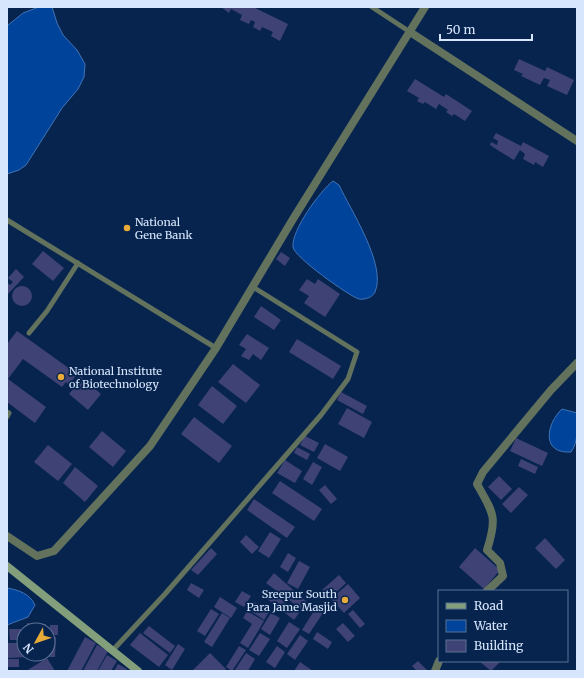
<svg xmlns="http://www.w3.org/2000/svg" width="584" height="678" font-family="Merriweather,serif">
  <rect width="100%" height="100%" fill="#07244f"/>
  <g fill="#00439a" stroke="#4074b7">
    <path d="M39 7H52L57 23 63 35 77 50 85 64 84 77 78 89 62 108 26 165 19 170 7 174V26L23 13Z"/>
    <path d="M333 181 339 185C350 209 387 265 375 292 373 297 365 300 359 299 349 296 294 257 293 247 291 231 320 191 333 181Z"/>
    <path d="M562 409 577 413C577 426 579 441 571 452 541 454 546 424 562 409Z"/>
    <path d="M7 588C19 590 30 594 35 605L28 617 7 625Z"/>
  </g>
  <g fill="#3e4275">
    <path d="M221 7H253L288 24 280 41 271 36 273 32 262 27 260 31 253 27 255 22 251 20 249 24 240 20 242 15 231 9 229 13Z"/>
    <path d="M519 59 545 71 547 67 574 80 567 95 547 86 550 80 544 78 540 85 521 76 523 74 514 70Z"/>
    <path d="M415 79 444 97 446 94 472 111 465 121 454 114 452 116 446 112 448 110 439 104 436 109 425 102 423 104 417 101 419 98 407 91Z"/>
    <path d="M496 133 521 146 523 142 549 156 543 167 535 162 534 165 523 159 525 154 520 150 514 160 499 151 490 145 491 142 497 145 498 141 493 138Z"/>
    <path d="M43 251 64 268 53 281 32 264Z"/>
    <path d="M281 252 290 258 285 266 276 259Z"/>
    <path d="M16 269 24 277 7 295V282L10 285 13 282 8 278Z"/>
    <path d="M307 279 315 284 318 279 340 294 325 317 304 303 309 296 299 290Z"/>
    <circle cx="22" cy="296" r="10"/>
    <path d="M261 306 281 320 274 330 254 317Z"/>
    <path d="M17 331 77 374 69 385 66 382 62 387 23 359 8 379 46 407 35 423 7 402V344Z"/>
    <path d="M247 334 269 348 261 360 253 354 249 360 241 356 246 349 239 345Z"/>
    <path d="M297 339 341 366 333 379 289 352Z"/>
    <path d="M233 364 260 385 246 403 218 382Z"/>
    <path d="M80 376 101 394 88 410 69 394 74 388 71 387Z"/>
    <path d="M212 386 237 406 223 424 198 405Z"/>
    <path d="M341 392 367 406 363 414 337 400Z"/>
    <path d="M347 408 372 422 364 438 338 424Z"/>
    <path d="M194 417 232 446 219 463 181 434Z"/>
    <path d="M102 431 126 451 113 467 89 447Z"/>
    <path d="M305 436 319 443 314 452 300 445Z"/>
    <path d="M516 438 548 453 542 466 510 451Z"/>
    <path d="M325 444 348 457 340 471 317 458Z"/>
    <path d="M48 445 72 464 58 481 34 462Z"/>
    <path d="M297 447 310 454 307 460 294 453Z"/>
    <path d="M521 459 538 467 535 474 518 466Z"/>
    <path d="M285 460 302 471 295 483 277 473Z"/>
    <path d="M313 462 322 467 312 485 303 479Z"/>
    <path d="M75 467 98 486 85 502 63 483Z"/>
    <path d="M499 476 512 489 501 500 488 487Z"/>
    <path d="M280 481 322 509 314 521 272 493Z"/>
    <path d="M325 485 337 499 331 504 319 490Z"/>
    <path d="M519 487 528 495 511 513 502 504Z"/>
    <path d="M254 499 295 527 287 538 247 510Z"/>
    <path d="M270 532 281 539 269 558 258 551Z"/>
    <path d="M246 535 259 547 252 554 240 542Z"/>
    <path d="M545 538 565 560 556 569 535 548Z"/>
    <path d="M211 548 217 554 198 575 191 570Z"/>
    <path d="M475 548 500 570 484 589 459 567Z"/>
    <path d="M288 553 296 558 288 572 280 567Z"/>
    <path d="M299 561 310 567 298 589 287 583Z"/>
    <path d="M274 573 307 602 301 609 266 583Z"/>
    <path d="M339 575 346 583 330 598 322 590Z"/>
    <path d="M191 583 204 590 199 598 187 590Z"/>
    <path d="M348 584 360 598 344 613 331 599Z"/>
    <path d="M242 591 251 596 244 607 235 602Z"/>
    <path d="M271 592 299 613 294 620 266 598Z"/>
    <path d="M220 597 237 608 231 618 214 607Z"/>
    <path d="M254 602 269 612 264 620 249 610Z"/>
    <path d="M317 606 325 610 309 634 302 630Z"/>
    <path d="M211 609 219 614 205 636 197 631Z"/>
    <path d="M353 610 365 624 360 628 348 614Z"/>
    <path d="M247 611 264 621 248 648 240 643 252 624 243 618Z"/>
    <path d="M222 613 230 618 212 647 204 642Z"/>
    <path d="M271 613 280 618 270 635 261 629Z"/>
    <path d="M289 622 300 629 287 648 277 641Z"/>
    <path d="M27 623 46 624V630H27Z"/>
    <path d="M343 623 355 636 348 642 336 629Z"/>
    <rect x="50" y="625" width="8" height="10"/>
    <path d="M149 626 175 646 170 653 143 633Z"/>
    <path d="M9 629H24V640H10Z"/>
    <path d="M317 632 332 642 328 649 313 639Z"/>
    <path d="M140 633 168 655 159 667 130 645Z"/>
    <path d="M260 633 270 639 259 656 249 650Z"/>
    <path d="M300 635 308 641 295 660 287 654Z"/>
    <path d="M48 637H56L55 657H46V654H48Z"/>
    <path d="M85 637 96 643 81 671H67Z"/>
    <path d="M7 643H24V654H29V657L7 658Z"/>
    <path d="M178 644 185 649 172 670 165 665Z"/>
    <path d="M97 645 108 651 97 671H83Z"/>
    <path d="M239 646 246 650 232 671 226 667Z"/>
    <path d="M277 646 285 652 275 668 266 662Z"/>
    <path d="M210 653 226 669 225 671H192Z"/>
    <path d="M246 653 255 659 248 671H236L235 670Z"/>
    <path d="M31 654H43V659L31 658Z"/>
    <path d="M107 655 117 661 111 671H98Z"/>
    <path d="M47 658 55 671H26Z"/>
    <rect x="7" y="659" width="12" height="8"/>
    <path d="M418 661 428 671H417L412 666Z"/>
    <path d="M479 661H501L491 671Z"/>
    <path d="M300 662 313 671H294Z"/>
    <path d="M118 664 127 669 126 671H114Z"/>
  </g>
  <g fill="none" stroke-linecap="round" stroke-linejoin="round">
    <g stroke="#62725d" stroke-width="5">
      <path d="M372 7 410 32"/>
      <path d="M7 220 216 348"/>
      <path d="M29 333 47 311 78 263"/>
      <path d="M7 412 9 413 7 417"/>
      <path d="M113 650 165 594 321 415 348 379 357 352 253 287"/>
    </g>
    <g stroke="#62725d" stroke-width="8">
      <path d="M410 32 577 141"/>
      <path d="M7 536 37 556 54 551 150 446 216 348 293 219 425 7"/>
      <path d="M487 591 503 576 500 563 487 550C498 516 493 513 477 484L483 472 551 390 577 363"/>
      <path d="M435 671 439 661"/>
    </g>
    <path stroke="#839e7b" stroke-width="8" d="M7 566 138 671"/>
  </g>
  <g fill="#e9ab38" stroke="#07244f" stroke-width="1.5">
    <circle cx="127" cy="228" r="4"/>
    <circle cx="61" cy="377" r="4"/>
    <circle cx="345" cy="600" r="4"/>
  </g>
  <g text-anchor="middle" stroke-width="3.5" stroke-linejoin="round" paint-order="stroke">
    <g font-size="11" fill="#d7e6fc" stroke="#07244f" text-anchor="start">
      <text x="135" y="226">National<tspan x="135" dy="13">Gene Bank</tspan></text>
      <text x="69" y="375">National Institute<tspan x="69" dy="13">of Biotechnology</tspan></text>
      <text x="337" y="598" text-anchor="end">Sreepur South<tspan x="337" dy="13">Para Jame Masjid</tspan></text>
    </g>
  </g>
  <rect width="584" height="678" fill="none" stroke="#d7e6fc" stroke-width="16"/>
  <rect x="438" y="590" width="130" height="72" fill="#07244f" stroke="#5a7294"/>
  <rect x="446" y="603" width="20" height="6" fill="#839e7b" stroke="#5a7294"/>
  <text x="474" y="610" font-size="12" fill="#d7e6fc">Road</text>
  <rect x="446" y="620" width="20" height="12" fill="#00439a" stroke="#5a7294"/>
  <text x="474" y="630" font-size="12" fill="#d7e6fc">Water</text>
  <rect x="446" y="640" width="20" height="12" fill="#3e4275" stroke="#5a7294"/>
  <text x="474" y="650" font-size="12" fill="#d7e6fc">Building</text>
  <g transform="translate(36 642) rotate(230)"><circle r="19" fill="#07244f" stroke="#5a7294"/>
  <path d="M0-3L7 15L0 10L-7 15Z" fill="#e9ab38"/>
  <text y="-6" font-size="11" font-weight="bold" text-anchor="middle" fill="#d7e6fc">N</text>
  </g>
  <path d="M440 34v6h92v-6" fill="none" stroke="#d7e6fc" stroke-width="2"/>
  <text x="446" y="34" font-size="12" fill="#d7e6fc" stroke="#07244f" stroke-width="3" paint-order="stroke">50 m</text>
</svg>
